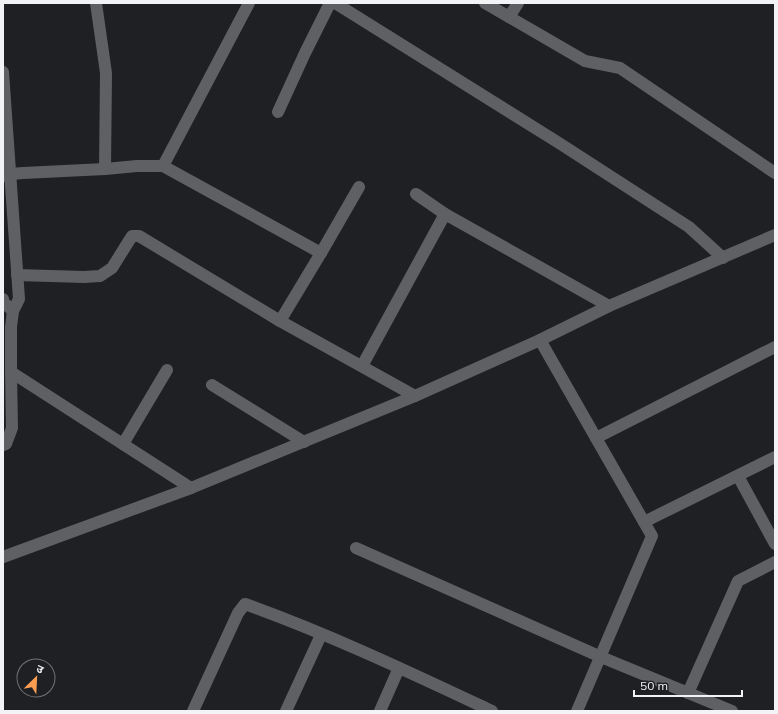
<svg xmlns="http://www.w3.org/2000/svg" width="778" height="714" font-family="Mulish,'Noto Sans Devanagari',sans-serif">
  <rect width="100%" height="100%" fill="#1e2023"/>
  <g fill="none" stroke-linecap="round" stroke-linejoin="round">
    <g stroke="#5e6064" stroke-width="12">
      <path d="M96 3 106 73 105 169"/>
      <path d="M335 3 559 143 689 227 723 258"/>
      <path d="M485 3 585 61 620 68 775 173"/>
      <path d="M509 17 518 3"/>
      <path d="M3 72 19 299 13 311 11 327V372L191 488 415 396 540 340 609 306 775 235"/>
      <path d="M278 112 305 53 330 3"/>
      <path d="M163 166 249 3"/>
      <path d="M4 176 11 174 23 173 105 169 137 166H163L321 253 280 321 415 396"/>
      <path d="M445 214 609 306"/>
      <path d="M321 253 359 187"/>
      <path d="M17 275 84 277 100 276 112 268 132 236H139L280 321"/>
      <path d="M3 299V302L13 311"/>
      <path d="M540 340 652 536 577 711"/>
      <path d="M362 366 445 214 416 194"/>
      <path d="M212 385 304 442"/>
      <path d="M596 438 775 347"/>
      <path d="M123 444 167 370"/>
      <path d="M3 445 6 444 12 428 11 372"/>
      <path d="M738 476 775 544"/>
      <path d="M644 522 775 457"/>
      <path d="M356 548 601 657 732 711"/>
      <path d="M3 557 191 488"/>
      <path d="M688 693 738 581 775 562"/>
      <path d="M193 711 238 613 245 604C329 634 411 673 492 711"/>
      <path d="M286 711 321 635"/>
      <path d="M380 711 399 668"/>
    </g>
  </g>
  <rect width="778" height="714" fill="none" stroke="#f1f3f5" stroke-width="8"/>
  <g transform="translate(36 678) rotate(24)"><circle r="19" fill="#1e2023" stroke="#727477"/>
  <path d="M0-3L7 15L0 10L-7 15Z" fill="#fb9e52"/>
  <text y="-6" font-size="11" font-weight="bold" text-anchor="middle" fill="#f1f3f5">उ</text>
  </g>
  <path d="M634 690v6h108v-6" fill="none" stroke="#f1f3f5" stroke-width="2"/>
  <text x="640" y="690" font-size="12" fill="#f1f3f5" stroke="#1e2023" stroke-width="3" paint-order="stroke">50 m</text>
</svg>
